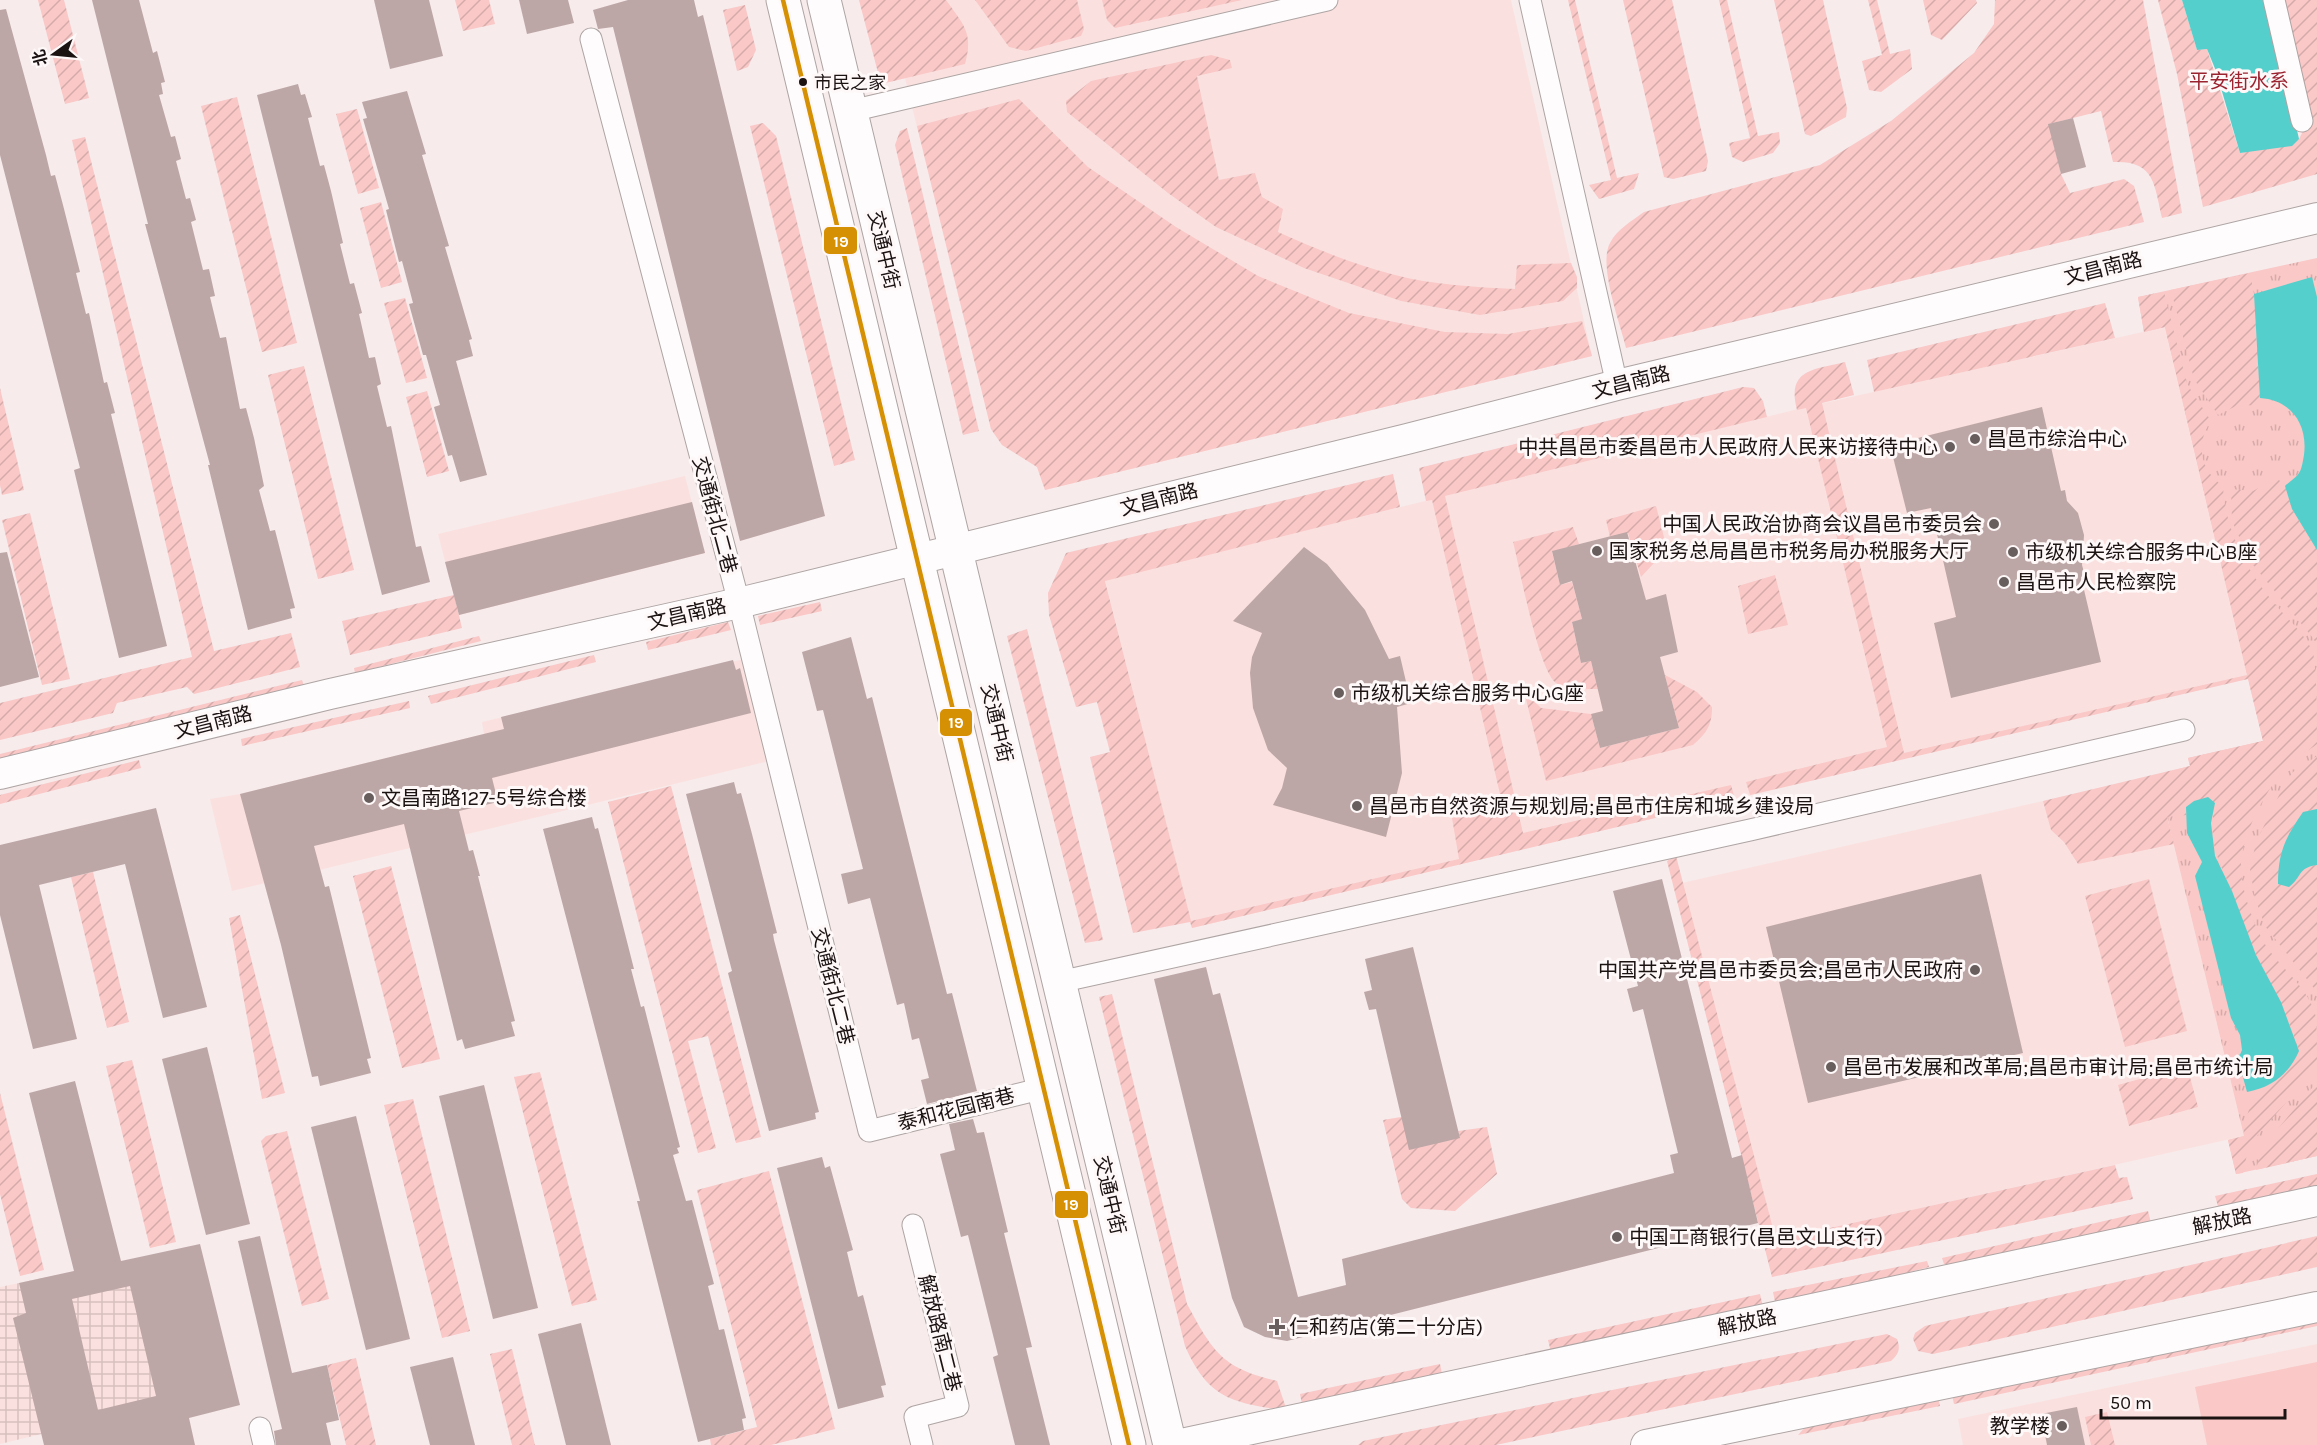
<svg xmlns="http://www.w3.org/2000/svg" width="2317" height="1445" font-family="Karla,'Noto Sans SC',sans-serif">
  <defs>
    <pattern id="industrial-grid" width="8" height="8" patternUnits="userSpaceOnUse" patternTransform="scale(1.5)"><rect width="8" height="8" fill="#fae1df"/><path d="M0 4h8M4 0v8" fill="none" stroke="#d6c0be"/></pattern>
    <pattern id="grass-tufts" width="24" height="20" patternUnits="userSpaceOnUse" patternTransform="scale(1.5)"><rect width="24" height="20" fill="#f9c8c7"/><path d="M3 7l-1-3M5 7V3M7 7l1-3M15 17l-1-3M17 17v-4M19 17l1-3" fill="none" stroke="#d5abaa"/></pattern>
    <pattern id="garden-furrows" width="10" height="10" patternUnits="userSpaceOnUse" patternTransform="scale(1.5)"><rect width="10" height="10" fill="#f9c8c7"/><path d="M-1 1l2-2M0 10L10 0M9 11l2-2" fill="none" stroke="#d5abaa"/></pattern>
  </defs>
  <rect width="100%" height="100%" fill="#f7ebeb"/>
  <g fill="#fae1df">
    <path d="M859 0H1511L1592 356 1045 490 1037 467 1002 445 991 429 905 78 881 84Z"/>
    <path d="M2165 327 2248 677 1192 928 1105 580 1806 407Z"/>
    <path d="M685 476 705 553 459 615 438 534Z"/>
    <path d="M744 659 769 761 232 891 210 799 240 794 484 734 482 722Z"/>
    <path d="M2157 775 2244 1136 1764 1243 1673 885Z"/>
    <path d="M2317 1344V1445H1963L1958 1419Z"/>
  </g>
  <path fill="url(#industrial-grid)" d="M168 1252 204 1395 0 1444V1287Z"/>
  <path fill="url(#grass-tufts)" d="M2317 258V1156L2236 1174 2228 1140 2244 1136 2157 775 2190 766 2188 758 2263 741 2165 327 2144 332 2138 297Z"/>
  <g fill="url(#garden-furrows)">
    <path d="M38 0H64L89 98 65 104Z"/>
    <path d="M455 0H489L495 24 463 31Z"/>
    <path d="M859 0H946C963 24 974 33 965 64L881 84Z"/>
    <path d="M975 0H1077L1084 29 1081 36 1026 51 1009 47Z"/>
    <path d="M1102 0H1242L1115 28 1107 20Z"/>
    <path d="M1568 0H1575L1617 178 1639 173 1634 189 1599 199 1589 185 1611 180Z"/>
    <path d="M1623 0H1672L1708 161 1706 171 1673 179 1664 177Z"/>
    <path d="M1719 0H1727L1758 136 1779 132 1780 143 1773 153 1743 162 1732 157 1729 143 1750 138Z"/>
    <path d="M1774 0H1823L1847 108 1846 117 1811 136 1805 134Z"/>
    <path d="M1868 0H1877L1890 54 1910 49 1912 69 1881 92 1869 90 1862 61 1882 55Z"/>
    <path d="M1923 0H1976L1977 3 1942 40 1931 35Z"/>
    <path d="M1995 0H2143L2182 213 2162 218C2154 184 2155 160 2113 162L2101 111 2049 124 2061 174 2070 193 2124 179 2134 186 2144 222 1626 348C1620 323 1598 265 1610 243 1617 229 1632 221 1644 212L1820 165 1891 121 1974 53 1994 24Z"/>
    <path d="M2158 0H2182L2197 50 2207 49 2240 153 2299 139 2308 121 2280 0H2317V174L2203 207 2177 74Z"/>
    <path d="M745 5 756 50 748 67 737 71 723 10Z"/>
    <path d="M1211 55 1230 60 1232 68 1197 76 1219 180 1255 173 1262 197 1283 209 1278 232C1316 249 1355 265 1395 275 1434 285 1475 287 1515 289L1517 265 1571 263 1577 277V288L1563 301 1480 315 1401 301 1304 268 1216 227 1168 193 1067 112 1066 101 1091 81Z"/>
    <path d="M237 97 297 343 262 352 201 106Z"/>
    <path d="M1019 99 1088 167 1176 227 1258 276 1349 313 1445 332 1508 334 1582 321 1592 356 1045 490 1037 467 1002 445 991 429 917 126Z"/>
    <path d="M357 109 379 188 358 194 336 114Z"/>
    <path d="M763 123 776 136 855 460 834 466 750 126Z"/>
    <path d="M907 128 979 431 963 435 895 145 900 131Z"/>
    <path d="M85 137 214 651 291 633 300 667 194 694 187 687 117 703 113 713 0 740V703L192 657 72 140Z"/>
    <path d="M381 202 402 282 381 288 360 208Z"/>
    <path d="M2250 273 2254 294 2260 398 2255 406 2240 404 2218 415 2194 379 2171 290Z"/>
    <path d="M2164 292 2187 384 2211 421C2195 444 2200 470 2223 486 2225 528 2244 566 2270 598 2284 616 2303 631 2313 652 2317 675 2317 718 2317 744 2307 752 2293 759 2284 769 2265 793 2243 832 2241 864 2239 885 2256 933 2269 950 2285 972 2309 989 2316 1017 2317 1032 2317 1052 2317 1067L2249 1145 2243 1173 2236 1174 2228 1140 2244 1136C2242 1124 2252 1104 2255 1091 2275 1088 2292 1069 2299 1051 2288 1015 2271 988 2256 955 2247 936 2241 915 2233 895 2219 857 2207 847 2215 803L2186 807V815L2167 817 2174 844 2078 864 2064 842 2051 830 2043 801 2190 766 2188 758 2263 741 2248 679 1750 795 1746 782 1887 747 1806 408 1797 410C1786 368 1815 370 1845 362L1854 395 1822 403 1904 753 2247 675 2165 327 2144 332 2138 297Z"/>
    <path d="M405 298 427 378 406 383 384 303Z"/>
    <path d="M2105 303 2115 338 1874 392 1867 360Z"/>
    <path d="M304 366 354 570 318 579 268 375Z"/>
    <path d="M1743 387 1754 388 1763 401 1767 417 1445 496 1523 833 1731 785 1735 799 1192 928 1190 922 1133 933 1090 757 1110 752 1097 702 1076 707 1049 615 1048 593 1066 553 1393 474 1400 507 1105 581 1191 921 1459 859 1452 818 1503 807 1432 500 1426 501 1419 468Z"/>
    <path d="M0 388 24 490 2 495 0 485Z"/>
    <path d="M427 391 449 471 427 477 406 397Z"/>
    <path d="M2277 478 2285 486 2292 509 2317 550V643L2250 561 2232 521 2231 489 2253 491Z"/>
    <path d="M1656 506 1667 549 1641 577 1628 533 1610 537 1606 520Z"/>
    <path d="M30 513 70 679 42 685 2 520Z"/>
    <path d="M1573 527 1579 544 1552 552 1560 585 1572 582 1582 619 1572 623 1581 663 1591 661 1598 689C1586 689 1567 691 1556 683 1538 670 1520 568 1513 542Z"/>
    <path d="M1775 575 1788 625 1748 634 1738 586Z"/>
    <path d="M454 595 462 628 350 655 342 621Z"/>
    <path d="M820 602 822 611 760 625 758 616Z"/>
    <path d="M728 622 731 630 648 650 646 642Z"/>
    <path d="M1027 629 1103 940 1085 943 1007 636Z"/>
    <path d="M479 636 481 641 355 673 354 668Z"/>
    <path d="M594 655 596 662 431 704 428 696Z"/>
    <path d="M1665 675 1697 692 1712 707C1712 725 1707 733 1693 745L1546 781 1524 691 1541 708 1591 714 1600 748 1679 728Z"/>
    <path d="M302 680 304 686 0 760V754Z"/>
    <path d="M409 701 410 708 242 746 241 739Z"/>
    <path d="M2317 756V809L2303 812C2285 838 2278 853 2279 884L2305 866 2317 865V992L2265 926 2255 898 2250 870 2256 842 2284 785 2293 772Z"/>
    <path d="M139 760 141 768 0 804V795Z"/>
    <path d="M671 786 761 1137 736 1143 708 1036 688 1041 716 1148 698 1153 608 802Z"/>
    <path d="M1676 856 1776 1240 2115 1165 2119 1178 2127 1177 2133 1199 1772 1277 1667 861Z"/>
    <path d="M391 866 440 1059 402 1068 353 876Z"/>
    <path d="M93 872 129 1022 107 1028 71 877Z"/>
    <path d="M2149 879 2187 1031 2125 1047 2085 896Z"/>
    <path d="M240 915 285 1093 262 1099 229 918Z"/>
    <path d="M1112 994 1187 1304C1213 1352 1222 1368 1277 1381L1287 1411C1232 1402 1209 1400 1185 1346L1099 997Z"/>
    <path d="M132 1060 176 1242 150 1248 106 1066Z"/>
    <path d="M2187 1066 2198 1107 2129 1126 2118 1085Z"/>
    <path d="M540 1072 597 1300 572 1306 514 1077Z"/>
    <path d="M2317 1082V1156L2256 1170 2261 1149Z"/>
    <path d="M0 1093 44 1270 20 1276 0 1194Z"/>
    <path d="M413 1099 470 1331 442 1338 384 1105Z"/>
    <path d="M1401 1117 1460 1138 1458 1131 1487 1127 1497 1174 1455 1211 1411 1208 1402 1199 1383 1120Z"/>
    <path d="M287 1131 329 1299 302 1306 261 1141 266 1136Z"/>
    <path d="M769 1171 835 1429 771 1445H711L710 1439 757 1427 697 1190Z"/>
    <path d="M2317 1174V1192L2220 1213 2215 1196Z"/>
    <path d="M2148 1211 2152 1227 1980 1265 1944 1264 1942 1258Z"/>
    <path d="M2317 1236V1267L1933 1354 1918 1351 1913 1339 1915 1333 1925 1326Z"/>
    <path d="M1927 1261 1929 1267 1776 1307 1773 1292Z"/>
    <path d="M1760 1294 1764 1311 1552 1356 1548 1340Z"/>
    <path d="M2317 1318V1326L1954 1404 1952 1395Z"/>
    <path d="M1887 1334 1897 1339C1901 1350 1898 1354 1891 1361L1496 1445H1358L1363 1441Z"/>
    <path d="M512 1349 535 1445H512L490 1354Z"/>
    <path d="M356 1358 376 1445H346L327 1365Z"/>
    <path d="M1440 1364 1443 1379 1303 1409 1300 1394Z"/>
    <path d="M1938 1397 1940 1406 1798 1435 1810 1422Z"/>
    <path d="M2107 1412 2115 1445H2091L2085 1417Z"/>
  </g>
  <path fill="#f9c8c7" d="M2317 1362V1445H2207L2195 1387Z"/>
  <g fill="#55cfcc">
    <path d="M2182 0H2267L2299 139 2292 146 2240 153 2216 71 2207 49 2197 50Z"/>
    <path d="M2312 277 2317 297V550L2292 509 2285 486C2289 482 2296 478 2299 473 2302 469 2303 460 2304 455 2308 424 2291 400 2260 398L2254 294Z"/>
    <path d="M2208 797 2215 803 2211 823 2215 856 2232 891 2256 955 2281 1002 2299 1051C2289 1074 2271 1088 2247 1092L2238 1059 2242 1050 2240 1035 2231 1018 2195 876 2202 862 2187 833 2186 807 2194 801Z"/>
    <path d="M2317 809V865C2297 868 2303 876 2289 887L2278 884C2278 853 2285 838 2303 812Z"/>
  </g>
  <g fill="#bda6a6" fill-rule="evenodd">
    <path d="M92 0H139L153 53 157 51 165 82 161 83 163 94 159 95 171 137 175 136 181 159 176 161 186 199 190 198 196 220 191 222 203 270 209 269 215 296 210 297 220 338 226 337 240 409 246 408 254 438 264 486 259 490 270 531 275 530 287 577 295 608 290 609 292 618 248 630 208 465H210L145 224H148Z"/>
    <path d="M374 0H429L443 56 390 69Z"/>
    <path d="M519 0H568L574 23 527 34Z"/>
    <path d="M628 0H694L698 17 703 15 825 516 740 541 613 27 598 29 593 10Z"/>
    <path d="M6 9 46 155 51 176 55 175 63 205 80 272 76 273 86 314 89 313 104 383 107 382 115 413 111 414 167 646 119 658 74 470 80 468 0 155V10Z"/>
    <path d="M298 84 301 95 305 94 312 117 308 118 320 166 324 165 331 191 343 243 340 244 350 284 354 283 362 313 359 314 369 358 375 357 381 384 377 386 387 427 391 426 416 547 421 546 430 582 382 595 257 95Z"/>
    <path d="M407 91 426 154 422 155 449 246 445 247 472 339 469 340 473 356 456 361 487 475 460 482 452 455 448 456 434 407 440 405 426 355H423L409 304 413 303 402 261 399 262 386 210 389 209 363 119 367 118 362 102Z"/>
    <path d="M2073 118 2086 167 2061 174 2048 124Z"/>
    <path d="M2042 407 2061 491 2065 490 2067 501 2078 513 2084 535 2082 565 2085 576 2081 577 2101 662 1951 698 1934 623 1956 617 1931 508 1907 513 1890 445Z"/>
    <path d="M692 502 705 553 459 615 445 562Z"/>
    <path d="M1627 532 1646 600 1666 594 1678 652 1660 657 1679 728 1600 748 1591 714 1603 711 1591 661 1581 663 1572 622 1582 619 1572 581 1560 585 1552 551Z"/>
    <path d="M1304 547 1327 564 1365 610 1389 659 1400 656 1411 703 1397 707 1402 773 1386 837 1273 805 1282 788 1287 768 1268 750 1253 708 1250 673 1252 657 1262 633 1233 621Z"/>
    <path d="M7 552 39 677 0 687V553Z"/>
    <path d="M851 637 867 699 872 697 947 994 952 993 977 1091 927 1104 921 1080 929 1078 919 1038 912 1040 904 1003 897 1005 870 898 848 904 841 874 863 869 823 710 817 711 802 652Z"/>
    <path d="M733 660 736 670 740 668 751 713 492 778 498 802 459 811 469 851 473 850 480 876H478L515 1021 511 1022 515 1036 465 1049 462 1039 457 1041 404 824 314 846 325 887 329 886 371 1058 367 1059 371 1073 320 1086 318 1076 312 1077 281 945 240 794 504 729 501 717Z"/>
    <path d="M734 782 737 794 741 793 752 834 777 933 773 934 774 940 819 1112 815 1113 816 1119 769 1131 728 973 732 971 686 794Z"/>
    <path d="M156 808 207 1007 163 1018 125 864 39 885 77 1039 33 1049 0 915V845Z"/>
    <path d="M592 817 595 829 598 828 634 969H631L641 1007 644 1006 680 1147 677 1148 679 1153 673 1155 686 1201 692 1200 714 1284 708 1286 719 1330 724 1329 746 1418 742 1419 744 1430 698 1442 637 1201H640L543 829Z"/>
    <path d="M1981 874 2023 1053 1808 1103 1766 927Z"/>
    <path d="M1662 879 1732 1158 1742 1155 1758 1223 1287 1341 1265 1337 1244 1327 1232 1298 1154 979 1206 967 1213 995 1220 993 1298 1297 1346 1285 1342 1259 1674 1173 1670 1155 1678 1153 1643 1009 1633 1012 1627 989 1638 986 1613 891Z"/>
    <path d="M1413 947 1460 1138 1409 1150 1376 1009 1369 1010 1364 992 1372 990 1365 959Z"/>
    <path d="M207 1047 250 1224 206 1235 162 1059Z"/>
    <path d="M75 1081 121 1261 200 1244 240 1405 189 1418 195 1445H44L13 1318 26 1313 19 1283 74 1271 29 1093ZM130 1286 156 1396 98 1410 72 1299Z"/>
    <path d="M484 1085 538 1308 493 1319 439 1096Z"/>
    <path d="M356 1116 410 1339 366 1350 311 1127Z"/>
    <path d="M973 1119 977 1133 984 1132 1008 1232 1004 1233 1032 1347 1026 1348 1050 1445H1015L993 1357 998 1355 968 1235 961 1237 940 1154 955 1150 949 1124Z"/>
    <path d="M822 1157 825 1168 830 1166 853 1250 847 1252 858 1297 863 1295 886 1385 881 1386 884 1397 838 1409 777 1168Z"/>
    <path d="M260 1236 292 1373 327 1365 339 1420 326 1423 331 1445H276L274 1431 282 1429 238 1241Z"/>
    <path d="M581 1323 611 1445H566L538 1334Z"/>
    <path d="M453 1357 475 1445H430L410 1367Z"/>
    <path d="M2077 1407 2085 1445H2047L2041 1414Z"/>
  </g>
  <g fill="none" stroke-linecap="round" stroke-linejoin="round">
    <g stroke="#aea4a4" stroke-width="23">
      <g id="street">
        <path d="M1530 0 1617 385"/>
        <path d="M2274 0 2302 121"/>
        <path d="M591 39 739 603 869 1131 1044 1088"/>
        <path d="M851 111 1327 0"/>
        <path d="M1059 982 1750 830 2184 730"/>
        <path d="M913 1225 958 1406 915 1417 922 1445"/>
        <path d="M260 1428 264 1445"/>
      </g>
    </g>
    <g stroke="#aea4a4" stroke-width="32">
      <g id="secondary">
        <path d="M0 774 330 694 739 603 1407 439 1617 385 2317 218"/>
        <path d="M1177 1445 2317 1201"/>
        <path d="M1646 1445 2317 1307"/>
      </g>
    </g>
    <g stroke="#aea4a4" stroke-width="35">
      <g id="primary">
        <path d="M783 0 1129 1445"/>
        <path d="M824 0 1170 1445"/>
      </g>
    </g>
    <use href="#street" stroke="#fefcfc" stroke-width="21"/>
    <use href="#secondary" stroke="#fefcfc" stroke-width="30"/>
    <use href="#primary" stroke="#fefcfc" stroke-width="33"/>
    <g stroke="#fef8f8" stroke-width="9">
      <path id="bus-1" d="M783 0 1129 1445"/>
    </g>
    <use href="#bus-1" stroke="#d69003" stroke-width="4.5"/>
  </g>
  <circle fill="#1b1212" stroke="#fef8f8" stroke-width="2" cx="803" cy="82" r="5"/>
  <g fill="#685e5e" stroke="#fef8f8" stroke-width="2">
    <circle cx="1975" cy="439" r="6"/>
    <circle cx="1950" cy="447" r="6"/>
    <circle cx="1994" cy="524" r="6"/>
    <circle cx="1597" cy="551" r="6"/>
    <circle cx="2013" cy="552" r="6"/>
    <circle cx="2004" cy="582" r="6"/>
    <circle cx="1339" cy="693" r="6"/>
    <circle cx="369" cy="798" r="6"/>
    <circle cx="1357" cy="806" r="6"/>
    <circle cx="1975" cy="970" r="6"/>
    <circle cx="1831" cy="1067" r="6"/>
    <circle cx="1617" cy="1237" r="6"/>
    <path d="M1274 1318h6v6h6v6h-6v6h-6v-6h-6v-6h6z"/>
    <circle cx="2062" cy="1426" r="6"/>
  </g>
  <g text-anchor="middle" stroke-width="6" stroke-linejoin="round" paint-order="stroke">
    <g font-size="18" fill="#1b1212" stroke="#fef8f8" text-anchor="start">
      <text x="814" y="89">市民之家</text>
    </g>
    <g font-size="20" fill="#9b2330" stroke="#fef8f8">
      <text x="2239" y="88">平安街水系</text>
    </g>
    <g font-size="20" fill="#1b1212" stroke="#fef8f8">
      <text transform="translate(884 250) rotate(77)" y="7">交通中街</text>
      <text transform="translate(2103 268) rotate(-14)" y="7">文昌南路</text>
      <text transform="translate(1631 382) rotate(-14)" y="7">文昌南路</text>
      <text transform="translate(1159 499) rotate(-14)" y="7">文昌南路</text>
      <text transform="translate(715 515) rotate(75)" y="7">交通街北二巷</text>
      <text transform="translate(687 614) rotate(-13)" y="7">文昌南路</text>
      <text transform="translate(213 722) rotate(-14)" y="7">文昌南路</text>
      <text transform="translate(997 723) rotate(77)" y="7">交通中街</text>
      <text transform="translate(833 986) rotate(76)" y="7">交通街北二巷</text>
      <text transform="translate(956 1109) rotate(-14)" y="7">泰和花园南巷</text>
      <text transform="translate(1110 1195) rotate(77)" y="7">交通中街</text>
      <text transform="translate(2222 1221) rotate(-12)" y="7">解放路</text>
      <text transform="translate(1747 1322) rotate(-12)" y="7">解放路</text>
      <text transform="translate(940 1333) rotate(76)" y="7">解放路南二巷</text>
    </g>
    <g font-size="20" fill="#1b1212" stroke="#fef8f8" text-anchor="start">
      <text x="1987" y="446">昌邑市综治中心</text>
      <text x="1938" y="454" text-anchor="end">中共昌邑市委昌邑市人民政府人民来访接待中心</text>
      <text x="1982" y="531" text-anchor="end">中国人民政治协商会议昌邑市委员会</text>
      <text x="1609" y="558">国家税务总局昌邑市税务局办税服务大厅</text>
      <text x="2025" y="559">市级机关综合服务中心B座</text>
      <text x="2016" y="589">昌邑市人民检察院</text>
      <text x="1351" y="700">市级机关综合服务中心G座</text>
      <text x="381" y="805">文昌南路127-5号综合楼</text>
      <text x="1369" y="813">昌邑市自然资源与规划局;昌邑市住房和城乡建设局</text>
      <text x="1963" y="977" text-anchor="end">中国共产党昌邑市委员会;昌邑市人民政府</text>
      <text x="1843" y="1074">昌邑市发展和改革局;昌邑市审计局;昌邑市统计局</text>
      <text x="1629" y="1244">中国工商银行(昌邑文山支行)</text>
      <text x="1289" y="1334">仁和药店(第二十分店)</text>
      <text x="2050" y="1433" text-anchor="end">教学楼</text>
    </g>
  </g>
  <g stroke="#fef8f8" stroke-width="2">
    <rect x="823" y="226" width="35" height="29" rx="6" fill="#d69003"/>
    <rect x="939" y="708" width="34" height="29" rx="6" fill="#d69003"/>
    <rect x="1054" y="1190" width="35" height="29" rx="6" fill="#d69003"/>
  </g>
  <g font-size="16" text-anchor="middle" font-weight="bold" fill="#fff">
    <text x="841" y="247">19</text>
    <text x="956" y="728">19</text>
    <text x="1071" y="1210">19</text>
  </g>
  <g transform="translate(54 54) rotate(255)" stroke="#fef8f8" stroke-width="4.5" paint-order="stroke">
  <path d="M0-4.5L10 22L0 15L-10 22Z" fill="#1b1212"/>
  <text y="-9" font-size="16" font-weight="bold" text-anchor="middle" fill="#1b1212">北</text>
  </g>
  <path d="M2101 1409v9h184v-9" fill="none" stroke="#1b1212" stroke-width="3"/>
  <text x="2110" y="1409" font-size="18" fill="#1b1212" stroke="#fef8f8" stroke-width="4.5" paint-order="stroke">50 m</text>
</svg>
